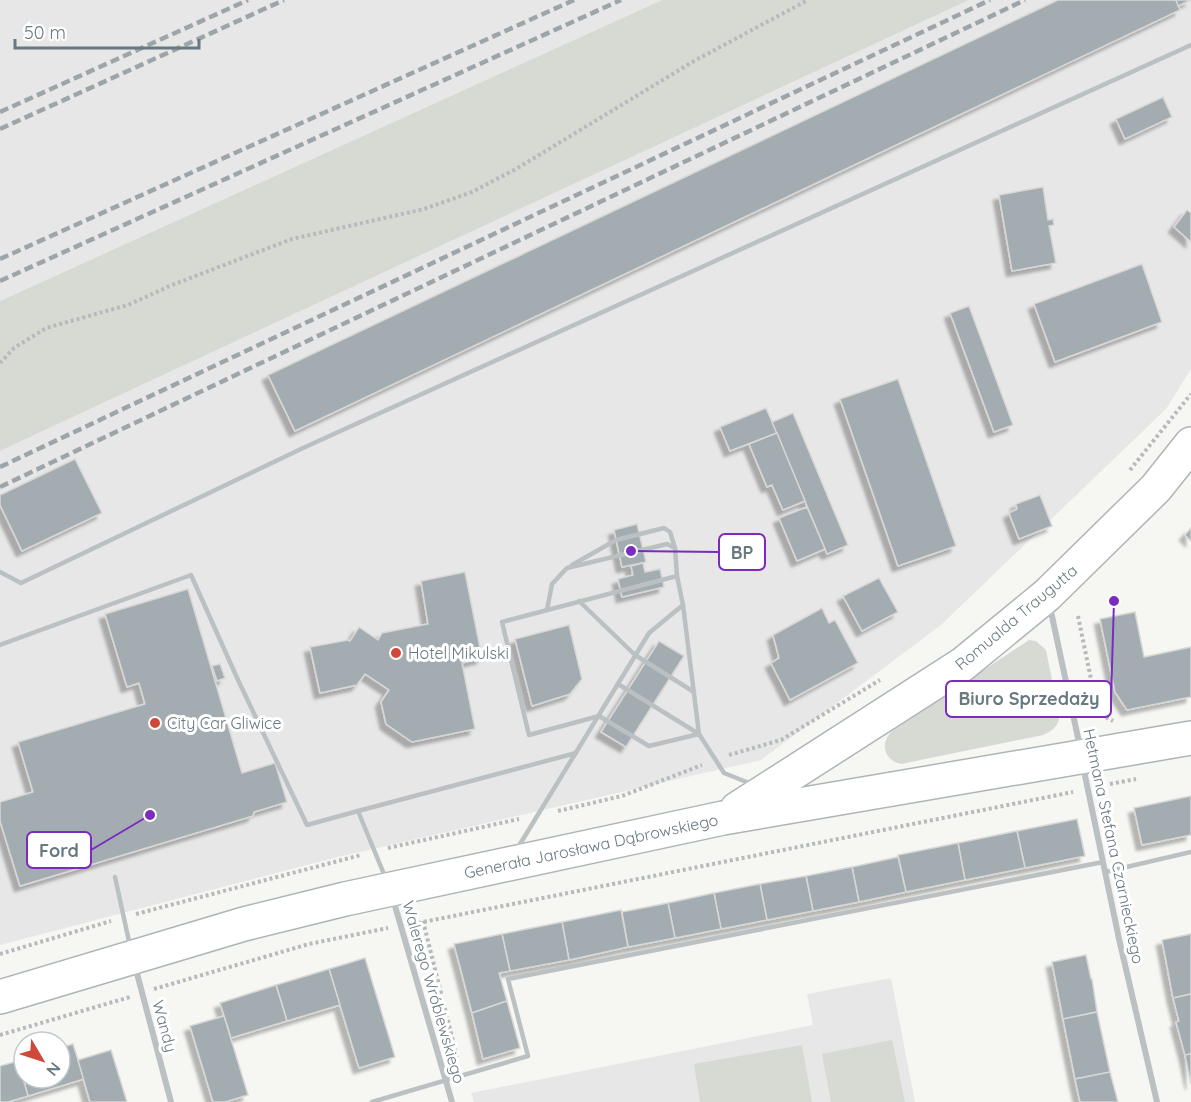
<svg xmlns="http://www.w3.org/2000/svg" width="1191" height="1102" font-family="Quicksand,sans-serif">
  <defs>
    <filter id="shadow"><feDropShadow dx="-5.5" dy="5.5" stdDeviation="1.5" flood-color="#0004"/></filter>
  </defs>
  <rect width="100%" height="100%" fill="#f6f6f3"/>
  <g fill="#e7e7e7">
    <path d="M0 0H662L0 301Z"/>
    <path d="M969 0H1191V369L1166 409 941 625 761 760 338 857 0 945V451Z"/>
    <path d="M891 978 915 1102H474L471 1093 813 1025 807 994Z"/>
  </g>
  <g fill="#d6dad3">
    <path d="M662 0H969L0 451V301Z"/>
    <path d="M1029 640 1036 641 1046 650 1059 715C1060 725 1052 731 1043 735L901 764C884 760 880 744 891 732Z"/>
    <path d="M892 1040 905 1102H831L822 1054Z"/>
    <path d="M802 1045 812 1102H700L694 1064Z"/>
  </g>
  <g fill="#a3acb0" stroke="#d7d7d6" stroke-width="1.5" filter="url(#shadow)">
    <path d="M1058 0H1176L1180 10 295 431 268 375Z"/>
    <path d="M1176 0H1191L1178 6Z"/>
    <path d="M1163 97 1172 117 1125 139 1116 119Z"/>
    <path d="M1043 187 1048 220 1053 219 1054 225 1049 226 1056 263 1012 271 999 195Z"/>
    <path d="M1187 210 1191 213V242L1174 227Z"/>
    <path d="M1142 264 1162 322 1055 362 1034 304Z"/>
    <path d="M969 306 1013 425 994 432 950 313Z"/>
    <path d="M898 379 956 546 898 566 840 399Z"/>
    <path d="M766 408 777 433 730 451 720 427Z"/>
    <path d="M793 413 848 545 827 554 772 422Z"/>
    <path d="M777 433 805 501 783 510 772 485 767 487 749 444Z"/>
    <path d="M75 459 102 513 22 551 0 505V495Z"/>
    <path d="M1040 495 1052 526 1019 539 1009 513 1017 509 1016 504Z"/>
    <path d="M807 507 825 549 797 561 779 518Z"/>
    <path d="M637 524 646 562 622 567 614 530Z"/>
    <path d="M1191 528V541L1185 535Z"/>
    <path d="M643 563 645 572 660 569 664 587 622 597 618 579 633 575 631 566Z"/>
    <path d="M465 572 482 658 462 663 475 729 412 742 386 724 381 702 389 690 365 674 357 685 320 693 310 647 348 640 350 641 359 627 378 640 382 633 428 624 421 581Z"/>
    <path d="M879 578 898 612 862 631 843 596Z"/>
    <path d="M188 589 242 773 275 763 287 802 254 812 253 816 20 886 0 821V802L33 792 18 742 145 704 139 683 127 687 105 614Z"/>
    <path d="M822 608 829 623 835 620 858 663 790 700 771 663 779 658 773 635Z"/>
    <path d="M1135 612 1144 657 1191 647V697L1127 710 1115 692 1100 619Z"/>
    <path d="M569 625 582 679 570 694 532 706 515 639Z"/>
    <path d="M659 641 684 656 626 747 601 732Z"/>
    <path d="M220 664 225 678 217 681 212 666Z"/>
    <path d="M1191 796V835L1142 845 1134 808Z"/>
    <path d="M1077 819 1085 856 1025 868 1017 831Z"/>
    <path d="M1017 831 1025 868 965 880 958 843Z"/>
    <path d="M958 843 965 880 906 892 898 855Z"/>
    <path d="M898 857 906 892 859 902 852 867Z"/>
    <path d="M852 867 859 902 813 911 806 876Z"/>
    <path d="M806 876 813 911 767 920 760 884Z"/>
    <path d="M760 884 767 920 721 929 714 893Z"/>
    <path d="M714 893 721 929 675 938 668 903Z"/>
    <path d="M668 903 675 938 628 947 622 912Z"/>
    <path d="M621 910 628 947 569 960 562 922Z"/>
    <path d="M562 922 569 960 510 971 502 934Z"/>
    <path d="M502 934 510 971 499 973 507 1001 472 1013 454 944Z"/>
    <path d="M1191 934V994L1173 998 1162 940Z"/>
    <path d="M1086 955 1091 979H1092L1097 1012 1063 1019 1052 962Z"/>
    <path d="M365 958 395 1057 359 1068 329 969Z"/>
    <path d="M329 969 340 1005 287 1021 276 985Z"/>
    <path d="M276 985 287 1021 231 1038 220 1003Z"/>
    <path d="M1191 994V1054L1185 1055 1176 1022 1179 1021 1173 998Z"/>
    <path d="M507 1001 520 1048 483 1059 472 1013Z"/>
    <path d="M1097 1012 1110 1072 1075 1079 1063 1019Z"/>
    <path d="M224 1016 248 1095 225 1102H213L190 1026Z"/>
    <path d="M73 1044 84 1079 28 1096 18 1061 24 1059V1078H60V1048Z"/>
    <path d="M111 1050 127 1102H90L78 1060Z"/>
    <path d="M1191 1054V1084L1185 1055Z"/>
    <path d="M18 1061 28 1096 8 1102H0V1066Z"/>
    <path d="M1110 1072 1118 1102H1080L1075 1079Z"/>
  </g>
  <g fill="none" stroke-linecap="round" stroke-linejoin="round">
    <g stroke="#aeb5b8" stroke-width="36">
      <g id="secondary">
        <path d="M737 809 963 664 1047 595 1156 488 1191 444"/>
        <path d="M0 997 244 924 345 899 723 818 1191 738"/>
      </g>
    </g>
    <g stroke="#b6babc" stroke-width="4" stroke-dasharray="3 3" stroke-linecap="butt">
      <path d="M0 363 14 348 46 328 128 305 172 285 292 239 424 209 472 192 516 169 694 61 808 0"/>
      <path d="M1130 470 1191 394"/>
      <path d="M1078 616 1098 713 1113 721"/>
      <path d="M729 755 781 740 880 680"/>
      <path d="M1110 784 1136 779"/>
      <path d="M558 811 622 796 702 765"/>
      <path d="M388 848 519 819"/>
      <path d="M136 914 361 855"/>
      <path d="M423 921 457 1057"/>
      <path d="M418 923 1073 792"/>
      <path d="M0 954 111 921"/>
      <path d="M154 989 309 944 388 928"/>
      <path d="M0 1035 130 997"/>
    </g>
    <g stroke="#bbc0c3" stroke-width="4.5">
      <path d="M572 565 616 540 664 528 670 532 675 548"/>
      <path d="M0 572 21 583 303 448 1191 45"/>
      <path d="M579 601 635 655 694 692"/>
      <path d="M547 610 552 584 567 568 667 544 675 548 677 576"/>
      <path d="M0 645 191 575 238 680 307 825 358 811"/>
      <path d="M618 684 699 734"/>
      <path d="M699 734 649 746 599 716 529 735 502 622 677 576 683 605 699 734 724 773 754 785"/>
      <path d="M517 849 649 633 683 605"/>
      <path d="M1105 872 1191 852"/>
      <path d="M115 877 130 946"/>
      <path d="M386 879 358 811 576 753"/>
      <path d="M372 1102 528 1056 508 979 1103 862"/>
    </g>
    <g stroke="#bbc0c3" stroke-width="6">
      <path d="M1050 607 1080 747"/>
      <path d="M1083 766 1119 939 1157 1102"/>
      <path d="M393 899 452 1102"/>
      <path d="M135 966 171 1102"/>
    </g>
    <use href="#secondary" stroke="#fff" stroke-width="33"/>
    <g stroke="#9ea5a9" stroke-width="4.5" stroke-dasharray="9 4.5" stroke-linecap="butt">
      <path d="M0 112 248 0"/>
      <path d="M0 129 284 0"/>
      <path d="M0 259 574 0"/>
      <path d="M0 281 621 0"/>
      <path d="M0 467 990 0"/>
      <path d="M0 487 1025 0"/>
    </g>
  </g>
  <g fill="#d0483a" stroke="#fff" stroke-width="2">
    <circle cx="396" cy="653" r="6"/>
    <circle cx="155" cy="723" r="6"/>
  </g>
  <g text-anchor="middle" stroke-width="6" stroke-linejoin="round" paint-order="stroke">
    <g font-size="16" fill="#687981" stroke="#fff">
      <text transform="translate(1016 617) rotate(-40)" y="6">Romualda Traugutta</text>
      <text transform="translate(591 846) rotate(-12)" y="6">Generała Jarosława Dąbrowskiego</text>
      <text transform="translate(1114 846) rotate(78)" y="6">Hetmana Stefana Czarnieckiego</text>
      <text transform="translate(434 992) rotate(74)" y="6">Walerego Wróblewskiego</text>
      <text transform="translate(165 1026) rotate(75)" y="6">Wandy</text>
    </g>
    <g font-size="16" fill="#687981" stroke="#fff" text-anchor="start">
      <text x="408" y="659">Hotel Mikulski</text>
      <text x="167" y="729">City Car Gliwice</text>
    </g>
  </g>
  <path fill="none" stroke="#7b2cbf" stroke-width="2" d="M631 551L719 552M1114 601L1111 699M150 815L91 850"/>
  <g fill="#7b2cbf" stroke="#fff" stroke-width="2">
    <circle cx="631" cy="551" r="6"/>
    <circle cx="1114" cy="601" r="6"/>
    <circle cx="150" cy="815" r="6"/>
  </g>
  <g fill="#fff" stroke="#7b2cbf" stroke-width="2">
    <rect x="719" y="534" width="46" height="36" rx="6"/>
    <rect x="946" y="681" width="165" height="36" rx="6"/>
    <rect x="27" y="832" width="64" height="36" rx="6"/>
  </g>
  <g font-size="18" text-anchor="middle" font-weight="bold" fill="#687981">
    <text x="742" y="559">BP</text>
    <text x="1029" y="705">Biuro Sprzedaży</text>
    <text x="59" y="857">Ford</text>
  </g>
  <g transform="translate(42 1060) rotate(129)"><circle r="28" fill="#ffffff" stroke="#c3c9cd" stroke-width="1.5"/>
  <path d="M0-4.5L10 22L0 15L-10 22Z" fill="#d0483a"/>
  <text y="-9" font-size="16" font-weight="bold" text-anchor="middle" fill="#687981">N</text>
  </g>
  <path d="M15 39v9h184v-9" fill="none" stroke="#687981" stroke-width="3"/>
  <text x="24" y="39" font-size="18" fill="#687981" stroke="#ffffff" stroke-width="4.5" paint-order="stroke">50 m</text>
</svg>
